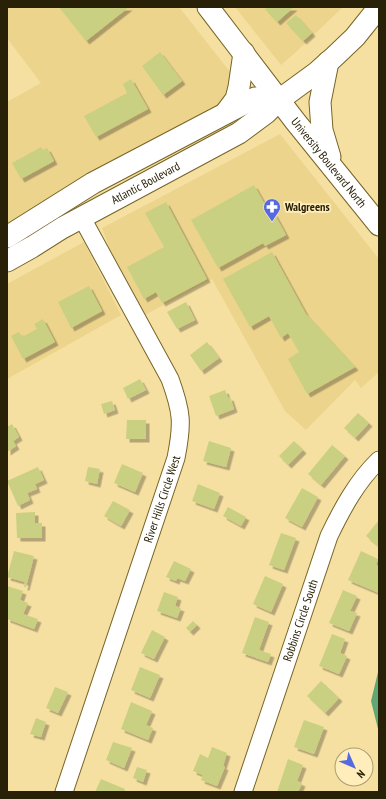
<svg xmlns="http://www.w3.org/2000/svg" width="386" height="799" font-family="'PT Sans Narrow',sans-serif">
  <defs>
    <filter id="shadow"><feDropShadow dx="3.5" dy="3.5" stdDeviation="0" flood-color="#0004"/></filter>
  </defs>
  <rect width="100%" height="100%" fill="#f5e0a1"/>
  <g fill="#ecd48c">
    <path d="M7 7H179L245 91 7 228V102L41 83 7 38Z"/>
    <path d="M235 7H343L297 51 281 65Z"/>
    <path d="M280 134 379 259V372L361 388 355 380 306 430 285 411 212 279 143 316 116 266 102 228Z"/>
    <path d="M84 242 121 315 7 379V284Z"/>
  </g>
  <path fill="#61a675" d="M379 668V733L371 701Z"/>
  <g fill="#cad081" filter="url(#shadow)">
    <path d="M59 7H129L86 41Z"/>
    <path d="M268 7H294L277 22 265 9Z"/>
    <path d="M296 15 312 33 303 41 286 23Z"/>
    <path d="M160 52 182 81 163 95 142 66Z"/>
    <path d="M131 79 148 109 96 137 84 116 127 93 123 84Z"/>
    <path d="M41 147 43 150 47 148 54 161 21 179 12 163Z"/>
    <path d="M254 185 271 215 274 213 286 235 265 246 263 243 218 268 191 220Z"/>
    <path d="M166 202 207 279 162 303 156 292 144 299 127 267 164 247 145 213Z"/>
    <path d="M272 252 306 314 355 367 307 394 288 359 299 352 288 333 281 338 269 316 250 327 223 279Z"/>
    <path d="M89 286 102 311 71 328 58 302Z"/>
    <path d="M186 302 195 320 177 329 167 312Z"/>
    <path d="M43 319 55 342 23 359 11 336 19 332 22 337 37 329 34 324Z"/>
    <path d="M207 342 219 358 201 371 190 355Z"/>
    <path d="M140 379 146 390 128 399 123 388Z"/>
    <path d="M225 390 228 398 230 397 234 409 216 416 209 396Z"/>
    <path d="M112 401 115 410 104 414 101 404Z"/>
    <path d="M358 413 369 423 355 438 344 428Z"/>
    <path d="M127 420H146V439H126Z"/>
    <path d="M12 424 19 437 13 441 16 446 7 452V427Z"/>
    <path d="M209 441 231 448 226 467 203 461Z"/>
    <path d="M294 441 303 450 288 465 279 456Z"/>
    <path d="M332 445 345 456 321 485 308 474Z"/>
    <path d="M122 464 143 473 135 492 114 483Z"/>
    <path d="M38 467 44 480 35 484 37 489 27 493 30 500 18 506 7 481Z"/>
    <path d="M88 467 100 469 97 484 85 481Z"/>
    <path d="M198 484 220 493 214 509 192 501Z"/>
    <path d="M302 488 318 497 302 527 285 518Z"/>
    <path d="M113 501 130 510 121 526 104 516Z"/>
    <path d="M228 507 246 517 241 526 223 516Z"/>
    <path d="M35 512V523H42V538H17L16 513Z"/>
    <path d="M379 520V547L366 536Z"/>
    <path d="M281 533 296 538 284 570 269 565Z"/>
    <path d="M14 551 34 556 26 587H24L25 582 7 577Z"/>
    <path d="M361 551 378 559 376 565 379 566V593L348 580Z"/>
    <path d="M174 561 191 569 185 581 177 578 176 581 166 577Z"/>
    <path d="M265 576 283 584 271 612 253 604Z"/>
    <path d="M7 586 23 591 20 600 28 603 23 614 38 619 34 629 7 619Z"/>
    <path d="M343 590 357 596 350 611 357 613 349 631 329 623Z"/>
    <path d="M164 592 178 597 175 606 181 608 177 618 157 611Z"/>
    <path d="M255 617 269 622 259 650 271 654 268 662 242 653Z"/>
    <path d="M193 621 197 625 190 632 186 628Z"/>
    <path d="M152 630 165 637 154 659 141 653Z"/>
    <path d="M332 634 345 639 340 653 347 656 339 674 319 666Z"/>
    <path d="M140 667 160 675 150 698 131 690Z"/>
    <path d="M321 681 339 698 325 713 307 696Z"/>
    <path d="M55 687 68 692 58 713 46 708Z"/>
    <path d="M131 702 152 711 146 725 153 728 148 740 121 729Z"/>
    <path d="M36 718 46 722 41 737 30 734Z"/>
    <path d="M304 720 324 727 314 754 294 747Z"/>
    <path d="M113 742 132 748 124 768 106 760Z"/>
    <path d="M212 747 227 753 223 766 225 767 217 786 201 780 203 775 193 771 200 754 208 758Z"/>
    <path d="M288 759 303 765 297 781 302 783 298 792H277Z"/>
    <path d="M137 767 147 770 143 782 133 778Z"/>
    <path d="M101 779 125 789 124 792H95Z"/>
  </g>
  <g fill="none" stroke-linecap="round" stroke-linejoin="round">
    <g stroke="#776426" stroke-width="19">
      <g id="minor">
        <path id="s1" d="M64 792 176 458C183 423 182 412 170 379L82 218"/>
        <path id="s2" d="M243 792 329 536C342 509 357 481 379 460"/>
      </g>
    </g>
    <g stroke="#776426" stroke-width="23">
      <g id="major">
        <path id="s3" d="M208 7 295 121 379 225"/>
        <path d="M328 62 320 102 322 130 330 157"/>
        <path d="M227 111 236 99 239 87 244 53"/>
        <path d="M7 237 93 183 255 98 279 100"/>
        <path id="s4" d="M7 261 32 247 62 228 239 133 266 113 279 100 316 73 334 57 355 37 379 7"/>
      </g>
    </g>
    <use href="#minor" stroke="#fff" stroke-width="17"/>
    <use href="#major" stroke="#fff" stroke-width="21"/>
  </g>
  <defs>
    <g id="pharmacy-pin" transform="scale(0.9)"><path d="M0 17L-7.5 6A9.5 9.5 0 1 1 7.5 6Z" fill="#556ae0" stroke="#feb"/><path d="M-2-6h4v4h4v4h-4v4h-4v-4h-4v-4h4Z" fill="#fff"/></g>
  </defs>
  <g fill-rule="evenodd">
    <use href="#pharmacy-pin" x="272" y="207"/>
  </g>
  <g text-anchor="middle" stroke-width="3.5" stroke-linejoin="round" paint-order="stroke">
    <g font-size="12" fill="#292107" stroke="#feb">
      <text dy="4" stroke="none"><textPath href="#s3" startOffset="197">University Boulevard North</textPath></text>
      <text dy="4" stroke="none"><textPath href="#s4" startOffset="159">Atlantic Boulevard</textPath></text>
      <text dy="4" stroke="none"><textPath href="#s1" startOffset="309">River Hills Circle West</textPath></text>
      <text dy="4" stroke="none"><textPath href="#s2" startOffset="181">Robbins Circle South</textPath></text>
    </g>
    <g font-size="12" font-weight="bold" fill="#292107" stroke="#feb" text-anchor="start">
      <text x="285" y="211">Walgreens</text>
    </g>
  </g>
  <rect width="386" height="799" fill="none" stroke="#292107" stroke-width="16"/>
  <g transform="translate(354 767) rotate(135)"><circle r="19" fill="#ffeebb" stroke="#a99c73"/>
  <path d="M0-3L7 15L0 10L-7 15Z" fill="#556ae0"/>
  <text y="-6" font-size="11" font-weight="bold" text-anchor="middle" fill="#292107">N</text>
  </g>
</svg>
